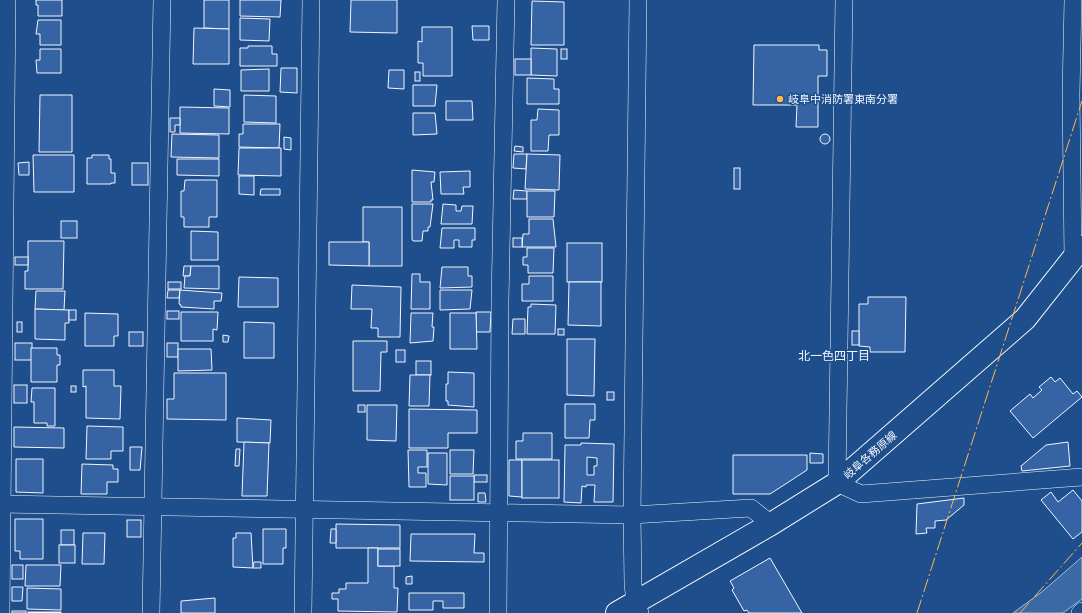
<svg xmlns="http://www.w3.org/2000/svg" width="1082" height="613" font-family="'Sofia Sans Condensed','Noto Sans JP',sans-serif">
  <rect width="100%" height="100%" fill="#1f4e8c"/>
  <path fill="#3b69a3" stroke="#a8bbd7" d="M1082 557V599L1063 613H1013L1043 591Z"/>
  <g fill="#3563a3" stroke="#f2f6ff" fill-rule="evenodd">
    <path d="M36 0H62V16H38V5H36Z"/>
    <path d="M204 0H229V29L204 28Z"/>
    <path d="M240 0H281L280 17 240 16Z"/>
    <path d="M351 0H397V33L350 32Z"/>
    <path d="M532 1 564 2V45H531Z"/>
    <path d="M240 18 270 19 269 41 240 40Z"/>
    <path d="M38 20H61V45H40V34H36Z"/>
    <path d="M472 26H489V40H473Z"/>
    <path d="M422 27H452V76H423V63H418V41L422 42Z"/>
    <path d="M194 28 229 29V64H193Z"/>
    <path d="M754 45H819V50H827V76H818V127H796L797 105H753Z"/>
    <path d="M248 46H272V54H277V66H240V48H248Z"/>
    <path d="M531 48 557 49V76L531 75Z"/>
    <path d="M40 49H61V73H37L36 60H40Z"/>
    <rect x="561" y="49" width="6" height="10"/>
    <rect x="515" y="59" width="16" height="16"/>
    <path d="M281 68H297V93L280 92Z"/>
    <path d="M269 69V91H241V70Z"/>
    <path d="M389 70H404V89L388 88Z"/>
    <rect x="415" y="72" width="5" height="9"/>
    <path d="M527 78 554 79V89H559V104H527Z"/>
    <path d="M413 85H437L435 106H413Z"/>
    <path d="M214 89 230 90V107L214 106Z"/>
    <path d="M40 95H72V152H39Z"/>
    <path d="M244 95 276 96V123L244 122Z"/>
    <path d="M446 101H472L473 120H446Z"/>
    <path d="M180 107 229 108V134L180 133Z"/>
    <path d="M538 109 559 110V135H549L548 151H531V120H537Z"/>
    <path d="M413 113H435L437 134 413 135Z"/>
    <path d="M170 118H180V125H175V132H170Z"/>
    <path d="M243 124H280L279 148 239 147V134H243Z"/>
    <path d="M172 134 219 135V158L171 157Z"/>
    <circle cx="825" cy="139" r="5"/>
    <path d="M284 137 291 138V150L284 149Z"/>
    <path d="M515 146 523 147V152L514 151Z"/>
    <path d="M239 148H281V176L238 175Z"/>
    <path d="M514 154H527L526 169 513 168Z"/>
    <path d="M527 154 560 155 559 190 525 189Z"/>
    <path d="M33 155H74V192H34Z"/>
    <path d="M92 155H109V159H111V173H115V183H111V184H87V158H92Z"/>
    <path d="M177 159H219V176L177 175Z"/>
    <path d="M29 162V175H19L18 163Z"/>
    <rect x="132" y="163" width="16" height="22"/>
    <rect x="734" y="168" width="6" height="21"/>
    <path d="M412 170 435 172 434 182H431L433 200H431V202H412Z"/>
    <path d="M470 171V187H463L464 194H441L440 172Z"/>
    <path d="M239 176H254V195L239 194Z"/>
    <path d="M185 180H217V217H209V227H184V217H181V191H184Z"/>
    <path d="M261 189H280V195H260Z"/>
    <path d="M514 190 527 191V199H513Z"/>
    <path d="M527 191H555L554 217H527Z"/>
    <path d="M412 204H433L430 227H428V231H423L422 241H413L412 239Z"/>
    <path d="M443 204 456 205V211H461L462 206H473L472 224H441Z"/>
    <path d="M363 207H402V266H369V242H363Z"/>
    <path d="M529 219H553L556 247H522L523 234H529Z"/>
    <rect x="61" y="221" width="16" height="17"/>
    <path d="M442 228H475V240H472V247H459V240H454V248H440Z"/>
    <path d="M191 231 218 232V260H191Z"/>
    <rect x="513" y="238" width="9" height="9"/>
    <path d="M28 241H64L63 289H25V271H28Z"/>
    <path d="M329 242H369V266L329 265Z"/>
    <rect x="567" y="243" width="35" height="39"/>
    <path d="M527 248H554L553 273H528V265H523V257H527Z"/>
    <rect x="15" y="257" width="13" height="8"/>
    <path d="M184 266H191L190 276H183Z"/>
    <path d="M191 266H219V289L184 288 185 276H190Z"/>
    <path d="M442 267H468V276H472V287L440 288Z"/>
    <path d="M412 274H420V282H430V309H411Z"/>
    <path d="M529 276H553V301H522V284H529Z"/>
    <path d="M239 277 278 278V307H238Z"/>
    <rect x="168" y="282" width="13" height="7"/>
    <path d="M569 282H601V326L568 325Z"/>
    <path d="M352 285 401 287 400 337H378V328H371L372 309H351Z"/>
    <path d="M168 290H180L179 298H167Z"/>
    <path d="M180 290 222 293 221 301H214V309L181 307V305L179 304Z"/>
    <path d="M440 290H472L470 309 440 310Z"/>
    <path d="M36 291H65L64 310 35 309Z"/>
    <path d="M868 297H906L905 352H870V347L859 346V304H868Z"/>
    <path d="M531 304 556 305 555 334H527L528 307H531Z"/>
    <path d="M35 309 69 310V323H65V340L35 339Z"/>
    <rect x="69" y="310" width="7" height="10"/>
    <rect x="167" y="311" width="12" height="8"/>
    <path d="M181 312H218L217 330 213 329V341H181Z"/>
    <path d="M476 312H491L490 332H476Z"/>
    <path d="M85 313 118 314V336H114V346H85Z"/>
    <path d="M411 313H433L432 327H434L433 341 410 343Z"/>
    <path d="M450 313H476L477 349H450Z"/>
    <path d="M513 319H525V334H512Z"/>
    <rect x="17" y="322" width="5" height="10"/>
    <path d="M244 322 274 323V358H244Z"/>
    <rect x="558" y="329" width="6" height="6"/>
    <rect x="852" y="331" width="7" height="14"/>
    <rect x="129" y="332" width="14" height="14"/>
    <path d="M223 335 229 336 228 342H223Z"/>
    <path d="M567 339H595L594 396 567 395Z"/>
    <path d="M353 341H387V352H381L380 391H353Z"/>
    <rect x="15" y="343" width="17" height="17"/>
    <rect x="167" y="343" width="11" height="14"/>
    <path d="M31 348H57V355H60V365H57V382H31Z"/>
    <path d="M178 349H211L212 370 178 371Z"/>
    <rect x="396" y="350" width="9" height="12"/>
    <rect x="416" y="361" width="15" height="14"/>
    <path d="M83 370H114V386H121L120 419 86 418V386L83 387Z"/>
    <path d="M448 372 474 373V407L448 405V401H446V384H448Z"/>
    <path d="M174 373H226V420L167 419V399H174Z"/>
    <path d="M410 375H430L429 406H409Z"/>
    <path d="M1051 377 1055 382 1060 378 1073 394 1077 391 1082 397 1033 438 1010 411 1030 394 1033 398 1042 390 1039 387Z"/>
    <rect x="14" y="385" width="13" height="18"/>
    <rect x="71" y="386" width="5" height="6"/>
    <path d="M32 388H55V426H47V423H34V402H31Z"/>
    <rect x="607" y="392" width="7" height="8"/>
    <path d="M565 404H595V420H590L589 438H565Z"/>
    <rect x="358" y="405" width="7" height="7"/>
    <path d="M367 405H397L396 441 367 440Z"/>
    <path d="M409 409 477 410V433H448V448H409Z"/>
    <path d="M237 418 271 420 270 443 237 442Z"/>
    <path d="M87 426 123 427V451H111V459H86Z"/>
    <path d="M14 427 64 428V448L14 447Z"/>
    <path d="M523 433H552V459H516V441H523Z"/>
    <path d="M244 442 269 443 267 496H242Z"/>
    <path d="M1068 442 1070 466 1022 471 1021 466 1046 445Z"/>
    <path d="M581 443 614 444 613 502H594L595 485H586V487L582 486 581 503 564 502 565 445H581ZM587 457 597 458V466H594V475H587Z"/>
    <path d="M130 447H142L140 470H130Z"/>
    <path d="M236 449H240L239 466H235Z"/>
    <path d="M408 450H427V467H418V473H426V487H409Z"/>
    <path d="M450 450H474L473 474H450Z"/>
    <path d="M428 453H447V485L428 484Z"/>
    <path d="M810 453 823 454V463H810Z"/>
    <path d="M733 455H807V470L770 494H733Z"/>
    <path d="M16 459H43V493L16 492Z"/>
    <path d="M509 460H522V497L509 496Z"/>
    <rect x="522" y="460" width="37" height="38"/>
    <path d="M82 464 113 465V469H118V482H107V494H81Z"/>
    <rect x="474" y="475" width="13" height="7"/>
    <rect x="450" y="476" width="24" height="24"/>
    <path d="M1073 490 1082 501V532L1073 539 1041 500 1051 492 1058 502Z"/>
    <path d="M478 493H485L486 502H478Z"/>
    <path d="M964 498V505L946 520 935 521V528H926L927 533 916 534 917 504Z"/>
    <path d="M15 519H43V559H20V551H15Z"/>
    <rect x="127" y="520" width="14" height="17"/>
    <path d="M336 524 400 525V548H336Z"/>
    <path d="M263 529H286V548H283V564H263Z"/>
    <path d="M331 529H336V543H330Z"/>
    <rect x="61" y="530" width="13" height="15"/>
    <path d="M83 533H105L104 564H82Z"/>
    <path d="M236 533H251L253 568 233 567V538H236Z"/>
    <path d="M411 534H475L474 553H484V562L410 561Z"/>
    <rect x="59" y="545" width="16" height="18"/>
    <path d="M368 548H378V566H394V588H398L397 612 338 611V599H332V593H339V589H346V583H368Z"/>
    <rect x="378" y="549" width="22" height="17"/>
    <path d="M770 558 802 613H749L747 610 744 611 732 590 734 588 730 581Z"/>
    <path d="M254 562H261V568H253Z"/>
    <rect x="12" y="565" width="11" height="14"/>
    <path d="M26 565H61L60 586H25Z"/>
    <path d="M412 576V584H406V577Z"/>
    <path d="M12 587H23L22 601H12Z"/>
    <path d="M27 588 61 589V610L27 609Z"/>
    <path d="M409 593H464V608H443V601H433V610H409Z"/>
    <path d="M215 598V613H181V601Z"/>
    <rect x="12" y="611" width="14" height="2"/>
    <rect x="28" y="612" width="33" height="1"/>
  </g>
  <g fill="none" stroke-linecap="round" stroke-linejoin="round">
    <g stroke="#f2f6ff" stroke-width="18">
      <g id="street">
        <path d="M638 0 632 515 633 584 635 602 640 613"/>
        <path d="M844 0 837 483 861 494 1082 477"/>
        <path d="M1073 0 1071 94 1073 258"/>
        <path d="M0 504 632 515 751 508 771 524"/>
        <path d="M1 613 7 0"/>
        <path d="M151 613 162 0"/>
        <path d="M303 613 311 0"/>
        <path d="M498 613 500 302 506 0"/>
        <path d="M1080 613 1082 611"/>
      </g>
    </g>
    <g stroke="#f2f6ff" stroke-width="24">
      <path id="secondary" d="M617 613 771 524 837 483 1025 319 1082 247"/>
    </g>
    <use href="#street" stroke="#1f4e8c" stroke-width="17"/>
    <use href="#secondary" stroke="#1f4e8c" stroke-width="22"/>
    <g stroke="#ffb74d" stroke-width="1" stroke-dasharray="14 3 2 3" stroke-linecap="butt">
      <path d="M917 613 1082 101"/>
      <path d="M1020 613 1082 543"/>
    </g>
  </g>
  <circle fill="#ffb74d" stroke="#1f4e8c" stroke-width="1.5" cx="780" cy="99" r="4"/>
  <g text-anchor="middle" stroke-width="3" stroke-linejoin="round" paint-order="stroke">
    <g font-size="11" fill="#f2f6ff" stroke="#1f4e8c" text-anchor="start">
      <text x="788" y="103">岐阜中消防署東南分署</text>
    </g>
    <g font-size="11" fill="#f2f6ff" stroke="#1f4e8c">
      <text transform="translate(870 455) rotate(-41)" y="4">岐阜各務原線</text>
    </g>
    <g font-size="12" fill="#f2f6ff" stroke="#1f4e8c">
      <text x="834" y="360">北一色四丁目</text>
    </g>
  </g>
</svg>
